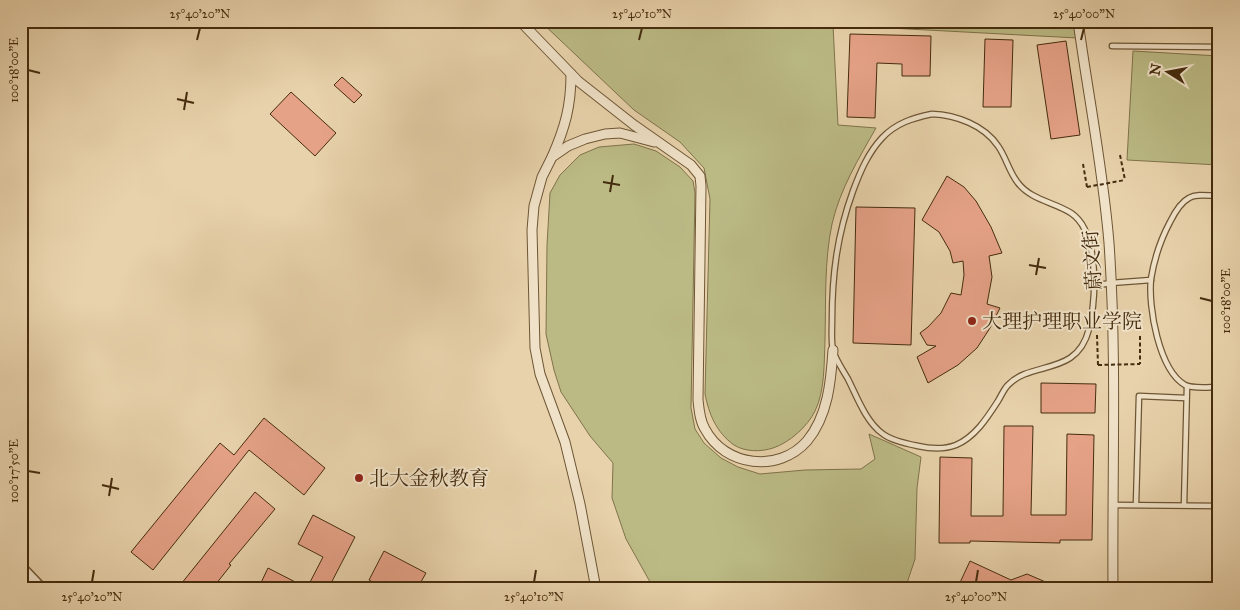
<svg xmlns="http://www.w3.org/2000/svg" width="1240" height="610" font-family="'IM FELL Great Primer','Noto Serif SC',serif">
  <rect width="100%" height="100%" fill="#e8d2ab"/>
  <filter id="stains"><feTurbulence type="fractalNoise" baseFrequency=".004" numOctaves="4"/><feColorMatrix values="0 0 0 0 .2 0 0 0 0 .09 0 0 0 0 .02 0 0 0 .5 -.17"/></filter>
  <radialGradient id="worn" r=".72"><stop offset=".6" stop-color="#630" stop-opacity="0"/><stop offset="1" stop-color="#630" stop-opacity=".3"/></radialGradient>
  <g fill="#bbba85" stroke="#80734a">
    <path d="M540 21H1074L1077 38 833 25 838 125 876 128C859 158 840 189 832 224 824 262 826 302 825 341 824 363 825 391 815 411 808 426 789 443 773 448 761 452 745 452 734 445 716 432 709 414 705 394L710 199 704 168 680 142 634 110Z"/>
    <path d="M1133 51 1219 56V165L1127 160Z"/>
    <path d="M634 144 656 151 680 167 693 181 695 193 691 408 695 429 704 443 721 458 738 467 760 474 805 470 861 469 875 459 869 434 921 457 917 488 915 559 905 589H654L626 539 612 498 613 463 590 436 561 392 554 370 546 334 547 245 550 193 560 175 580 155 599 147Z"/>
  </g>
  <g fill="#e6a287" stroke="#452c0e">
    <path d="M850 34 931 36 930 76H902V64L877 63 875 118 847 117Z"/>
    <path d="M985 39 1013 40 1011 107H983Z"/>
    <path d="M1066 41 1080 135 1051 139 1037 45Z"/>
    <path d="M342 77 362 95 354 103 334 85Z"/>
    <path d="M291 92 336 133 315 156 270 114Z"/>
    <path d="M947 176 964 187 976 201 991 227 1002 253 989 256 992 277 987 304 1000 308 990 328 977 348 958 365 928 383 917 357 936 346 927 345 920 333 928 327 941 313 951 293 961 295 964 275 963 261 953 263 950 251 939 232 922 220Z"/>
    <path d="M856 207 915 208 911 345 853 343Z"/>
    <path d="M1041 383 1096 384 1095 413H1041Z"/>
    <path d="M264 418 325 468 304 495 249 450 153 570 131 552 220 443 234 455Z"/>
    <path d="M1004 426H1033L1031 515H1066L1067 434 1094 435 1092 540H1060V543L970 541V543H939L940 457 972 458 971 516H1003Z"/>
    <path d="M255 492 275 509 229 564 231 565 212 589H177Z"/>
    <path d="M313 515 355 537 328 589H258L268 568 307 588 323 557 298 544Z"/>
    <path d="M384 551 426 573 417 589H386L369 580Z"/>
    <path d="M970 561 1011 580 1027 574 1062 589H957Z"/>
  </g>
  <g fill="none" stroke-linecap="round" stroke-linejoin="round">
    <g stroke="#6e5635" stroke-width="7">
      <g id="service">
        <path d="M1112 46 1219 47"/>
        <path d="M932 114C956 115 984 125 998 146 1006 157 1009 172 1018 183 1031 200 1054 202 1071 213 1100 232 1096 299 1089 329 1077 377 1032 360 1008 385 1004 389 1001 396 998 401 987 418 975 437 956 445 943 450 931 449 918 446 908 444 892 441 883 434 866 422 857 397 848 379 843 370 835 359 833 350 831 341 832 330 832 321 832 275 837 235 853 191 860 172 868 153 882 138 896 123 913 118 932 114Z"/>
        <path d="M1219 196C1209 196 1197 193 1189 198 1181 202 1174 214 1170 222 1161 239 1154 260 1151 279 1148 307 1159 370 1185 385 1193 389 1209 387 1219 387"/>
        <path d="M1093 286 1111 283 1151 280"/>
        <path d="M1136 504 1139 396 1186 398"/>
        <path d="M1114 505 1219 506"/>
        <path d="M1184 505 1187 386"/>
      </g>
    </g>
    <g stroke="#6e5635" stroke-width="11">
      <g id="minor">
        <path d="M520 21 578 81 634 125 691 165 700 176 701 186 698 400C699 410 700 421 705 429 725 467 779 473 807 441 828 416 831 381 833 350"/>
        <path d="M1078 21C1088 95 1103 168 1109 243 1117 358 1112 473 1113 589"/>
        <path d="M552 157C565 128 571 106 571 74"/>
        <path d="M596 589 580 504 565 442 540 374 535 348 532 230 534 206 542 177 552 157 568 146 585 139 605 134 620 133 654 142"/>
      </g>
    </g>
    <g stroke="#6e5635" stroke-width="14">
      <path id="tertiary" d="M21 568 41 589"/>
    </g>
    <g stroke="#452c0e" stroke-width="2" stroke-dasharray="4 2.5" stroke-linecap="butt">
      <path d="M1120 155 1125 180"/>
      <path d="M1083 164 1087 187"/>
      <path d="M1097 335 1098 365"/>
      <path d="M1140 336V364"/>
    </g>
    <use href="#service" stroke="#f0e2c8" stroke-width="4.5"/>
    <use href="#minor" stroke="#f0e2c8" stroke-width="9"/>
    <use href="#tertiary" stroke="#f0e2c8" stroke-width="11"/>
    <g stroke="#452c0e" stroke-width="2" stroke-dasharray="4 2.5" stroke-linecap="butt">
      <path d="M1087 187 1125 180"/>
      <path d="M1098 365 1140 364"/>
    </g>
  </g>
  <path fill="none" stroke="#452c0e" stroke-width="2" d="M197 40 200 28M639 40 642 28M1081 40 1084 28M28 70 40 73M177 99 194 103M184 110 187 92M603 182 620 185M610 192 613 175M1029 265 1046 268M1036 275 1039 258M1200 298 1212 301M28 471 40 473M102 485 119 489M109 496 112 478M92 582 94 570M534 582 536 570M976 582 978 570"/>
  <g fill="#8f2418" stroke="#f0e2c8" stroke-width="2">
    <circle cx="972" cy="321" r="5"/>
    <circle cx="359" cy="478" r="5"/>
  </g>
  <g text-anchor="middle" stroke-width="4" stroke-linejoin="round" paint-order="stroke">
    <g font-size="20" fill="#452c0e" stroke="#f0e2c8">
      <text transform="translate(1092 260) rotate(-94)" y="7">蔚文街</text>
    </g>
    <g font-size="20" fill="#452c0e" stroke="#f0e2c8" text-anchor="start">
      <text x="982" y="328">大理护理职业学院</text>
      <text x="369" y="485">北大金秋教育</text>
    </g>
  </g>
  <rect width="1240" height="610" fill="none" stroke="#e8d2ab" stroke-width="55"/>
  <g transform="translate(1168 72) rotate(281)" stroke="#f0e2c8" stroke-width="4" paint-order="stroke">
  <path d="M0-4L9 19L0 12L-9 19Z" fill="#452c0e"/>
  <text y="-8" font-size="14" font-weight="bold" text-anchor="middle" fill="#452c0e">N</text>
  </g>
  <rect x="28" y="28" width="1184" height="554" fill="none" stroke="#452c0e" stroke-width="2"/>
  <g font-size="12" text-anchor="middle" fill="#452c0e">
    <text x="200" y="18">25°40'20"N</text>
    <text x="642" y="18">25°40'10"N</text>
    <text x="1084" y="18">25°40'00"N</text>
    <text transform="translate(14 70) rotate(-90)" y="4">100°18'00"E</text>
    <text transform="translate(1226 301) rotate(-90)" y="4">100°18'00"E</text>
    <text transform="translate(14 471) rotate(-90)" y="4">100°17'50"E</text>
    <text x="92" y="601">25°40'20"N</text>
    <text x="534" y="601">25°40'10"N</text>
    <text x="976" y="601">25°40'00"N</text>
  </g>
  <rect width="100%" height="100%" filter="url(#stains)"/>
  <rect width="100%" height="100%" fill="url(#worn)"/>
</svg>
